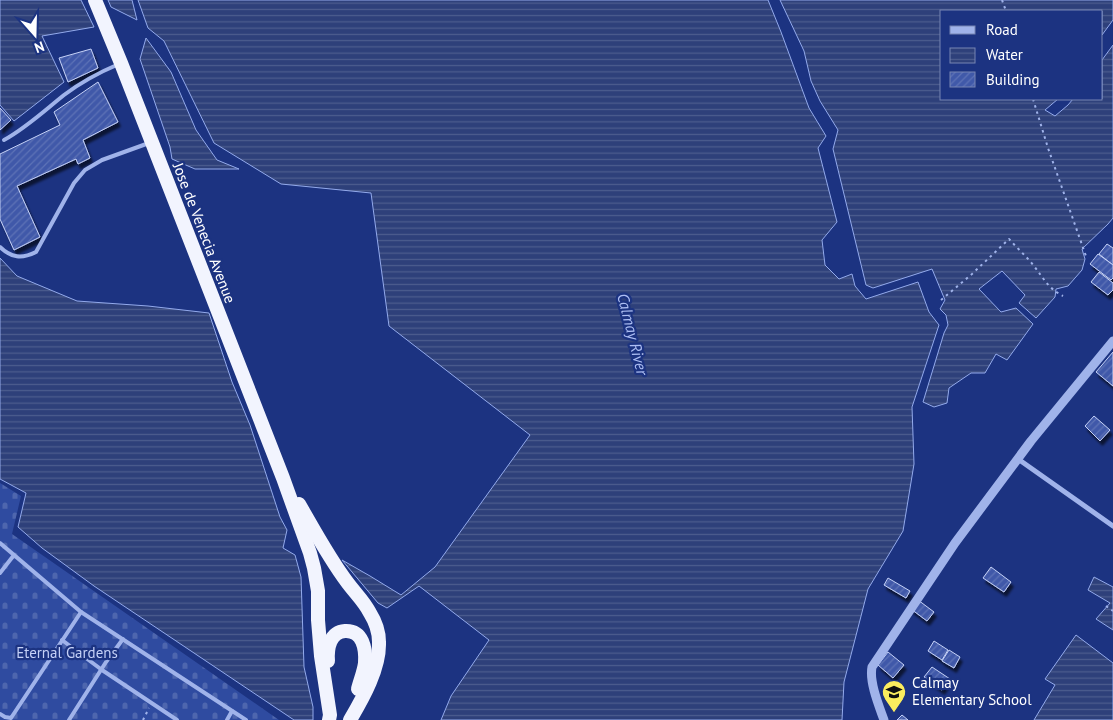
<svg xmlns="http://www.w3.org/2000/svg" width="1113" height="720" font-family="'PT Sans',sans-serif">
  <defs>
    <pattern id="cemetery-stones" width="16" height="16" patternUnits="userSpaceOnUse" patternTransform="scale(1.25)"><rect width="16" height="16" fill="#2f4ba0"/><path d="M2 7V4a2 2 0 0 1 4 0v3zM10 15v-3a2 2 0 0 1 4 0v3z" fill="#4e66ae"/></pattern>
    <pattern id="water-rules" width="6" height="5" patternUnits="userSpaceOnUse" patternTransform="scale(1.25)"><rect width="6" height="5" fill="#2e407a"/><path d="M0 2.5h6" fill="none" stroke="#4d5d8e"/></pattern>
    <pattern id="building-hatch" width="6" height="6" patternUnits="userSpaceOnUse" patternTransform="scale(1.25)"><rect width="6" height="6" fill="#4059a9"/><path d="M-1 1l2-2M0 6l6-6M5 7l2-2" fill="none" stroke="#5d72b6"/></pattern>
    <filter id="shadow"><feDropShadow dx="2.5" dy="4.5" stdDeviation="1" flood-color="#0009"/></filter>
  </defs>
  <rect width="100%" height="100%" fill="#1c3381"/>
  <path fill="url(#cemetery-stones)" d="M0 483 21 496 12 534 279 720H0Z"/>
  <g fill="url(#water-rules)" stroke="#93aaec">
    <path d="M0 0H81L94 27 42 36 64 82 14 121 0 105Z"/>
    <path d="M108 0H132L137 20 111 7Z"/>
    <path d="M138 0H768L781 32 809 108 826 136 818 148 837 222 822 240 825 265 839 279 852 274 855 286 866 299 918 282 929 312 939 325 912 407 914 464 903 531 868 589 844 682 842 720H441L451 696 489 640 419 586 387 608 378 603 342 560 370 576 401 595 435 567 530 435 389 326 371 193 281 184 214 143 164 41 148 28Z"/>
    <path d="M780 0H1113V20L1102 35V11H942V99H1058L1045 110 1055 116 1068 105 1073 99H1102V60L1113 45V218L1108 224 1082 249 1085 259 1082 270 1068 286 1056 289 1055 297 1036 318 1019 303 1025 295 1002 271 979 289 1001 312 1016 308 1033 324 1007 360 996 354 985 373H971L949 388 947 403 934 407 923 402 944 333 948 325 946 315 940 309 945 300 932 269 873 288 866 285 833 149 838 130 820 101 811 81 804 51Z"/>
    <path d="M146 38 171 72 196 130 217 160 239 169H195L172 159 170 147 140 59Z"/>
    <path d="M0 258 17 276 77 301 148 306 209 313 232 382 250 425 280 517 287 530 283 548 295 555 301 577 304 667 313 707V720H294L94 586 42 548 18 527 26 493 0 479Z"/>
    <path d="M1094 577 1113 587V630L1096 619 1110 603 1088 590Z"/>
    <path d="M1076 635 1113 663V720H1034L1055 685 1045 679Z"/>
  </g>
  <g fill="url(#building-hatch)" stroke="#c5d1f7" filter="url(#shadow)">
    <path d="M91 49 98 68 68 82 59 58Z"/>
    <path d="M98 82 118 122 83 140 90 158 78 164 76 159 17 186 40 237 14 250 0 219V154L60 125 54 112Z"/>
    <path d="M0 108 11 120 0 130Z"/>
    <path d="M1107 244 1113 248V265L1099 254Z"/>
    <path d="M1098 254 1113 265V278L1111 280 1090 264Z"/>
    <path d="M1099 272 1113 283V290L1108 295 1091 282Z"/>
    <path d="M1113 352V386L1096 372Z"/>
    <path d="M1094 416 1110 430 1100 441 1085 426Z"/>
    <path d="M991 567 1011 582 1004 592 983 578Z"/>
    <path d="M888 578 910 591 906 598 884 585Z"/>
    <path d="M918 600 934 612 927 621 911 609Z"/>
    <path d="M934 641 948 650 942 660 928 651Z"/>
    <path d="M949 650 960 657 954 668 942 661Z"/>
    <path d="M888 652 904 665 893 678 878 665Z"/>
    <path d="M932 667 950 679 942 690 924 677Z"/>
    <path d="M902 715 908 720H897Z"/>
  </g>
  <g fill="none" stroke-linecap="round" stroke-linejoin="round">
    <g stroke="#a0b3ea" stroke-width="2" stroke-dasharray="2.5 4" stroke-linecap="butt">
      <path d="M1002 0 1006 11"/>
      <path d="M1033 99 1048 148 1087 259"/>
      <path d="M941 300 972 274 1009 239C1017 248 1027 257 1034 266 1044 279 1048 288 1063 296"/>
      <path d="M1106 606 1113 611"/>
      <path d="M143 720 149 708"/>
    </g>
    <g stroke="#a0b3ea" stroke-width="4">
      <path d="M4 140C26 128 44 111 64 95 80 83 100 72 119 64"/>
      <path d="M0 247C11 258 22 259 36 252L74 183 85 170 102 160 149 143"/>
      <path d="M0 543 81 612 246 720"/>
      <path d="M0 573 14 555"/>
      <path d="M62 640 102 670 177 720"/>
      <path d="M0 714 5 717 11 718 81 612"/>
      <path d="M69 720 106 662 123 639"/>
      <path d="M227 720 232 711"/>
    </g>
    <path stroke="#a0b3ea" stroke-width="5" d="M1018 459 1113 526"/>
    <path stroke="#a0b3ea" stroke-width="9" d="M884 720C879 706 869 682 872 667L955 543 1031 441 1113 341"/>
    <g stroke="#f2f4fe" stroke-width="14">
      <path d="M95 0 121 63 283 478 310 553 314 568 318 591V620L321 656 330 715 329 720"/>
      <path d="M299 504C314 530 329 558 347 582 355 593 364 601 370 613 375 621 379 632 379 642 380 668 363 698 350 720"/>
      <path d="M328 661C327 648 330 632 345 631 363 630 366 649 365 663 364 671 360 681 358 689"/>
    </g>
  </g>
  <defs>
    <g id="school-pin" transform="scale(1.25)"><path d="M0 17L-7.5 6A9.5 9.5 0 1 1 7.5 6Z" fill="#fbed5e" stroke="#1c3381"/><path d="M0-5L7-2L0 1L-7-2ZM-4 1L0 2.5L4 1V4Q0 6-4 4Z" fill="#111"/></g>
  </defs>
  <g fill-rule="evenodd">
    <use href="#school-pin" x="894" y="692"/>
  </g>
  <g text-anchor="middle" stroke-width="4.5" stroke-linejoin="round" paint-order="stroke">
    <g font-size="15" fill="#fff" stroke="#1c3381">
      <text transform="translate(204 233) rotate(69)" y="5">Jose de Venecia Avenue</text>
    </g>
    <g font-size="15" fill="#c5d1f7" stroke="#1c3381">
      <text x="67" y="658">Eternal Gardens</text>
    </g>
    <g font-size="15" fill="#fff" stroke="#1c3381" text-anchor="start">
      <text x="912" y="688">Calmay<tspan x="912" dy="17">Elementary School</tspan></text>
    </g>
    <g font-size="16" font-style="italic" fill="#acbdf2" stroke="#1c3381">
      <text transform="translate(633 334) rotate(76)" y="6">Calmay River</text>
    </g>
  </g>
  <rect x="940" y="10" width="162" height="90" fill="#1c3381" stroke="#7785b3"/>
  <rect x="950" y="26" width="25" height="8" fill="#a0b3ea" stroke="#7785b3"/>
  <text x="986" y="35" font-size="15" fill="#ffffff">Road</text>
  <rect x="950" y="48" width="25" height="15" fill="url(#water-rules)" stroke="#7785b3"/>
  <text x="986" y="60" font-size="15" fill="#ffffff">Water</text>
  <rect x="950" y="72" width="25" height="15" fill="url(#building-hatch)" stroke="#7785b3"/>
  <text x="986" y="85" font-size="15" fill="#ffffff">Building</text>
  <g transform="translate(35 35) rotate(160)" stroke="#1c3381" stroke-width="4" paint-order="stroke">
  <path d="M0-4L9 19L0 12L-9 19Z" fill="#ffffff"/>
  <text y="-8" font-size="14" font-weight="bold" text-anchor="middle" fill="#ffffff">N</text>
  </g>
</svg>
